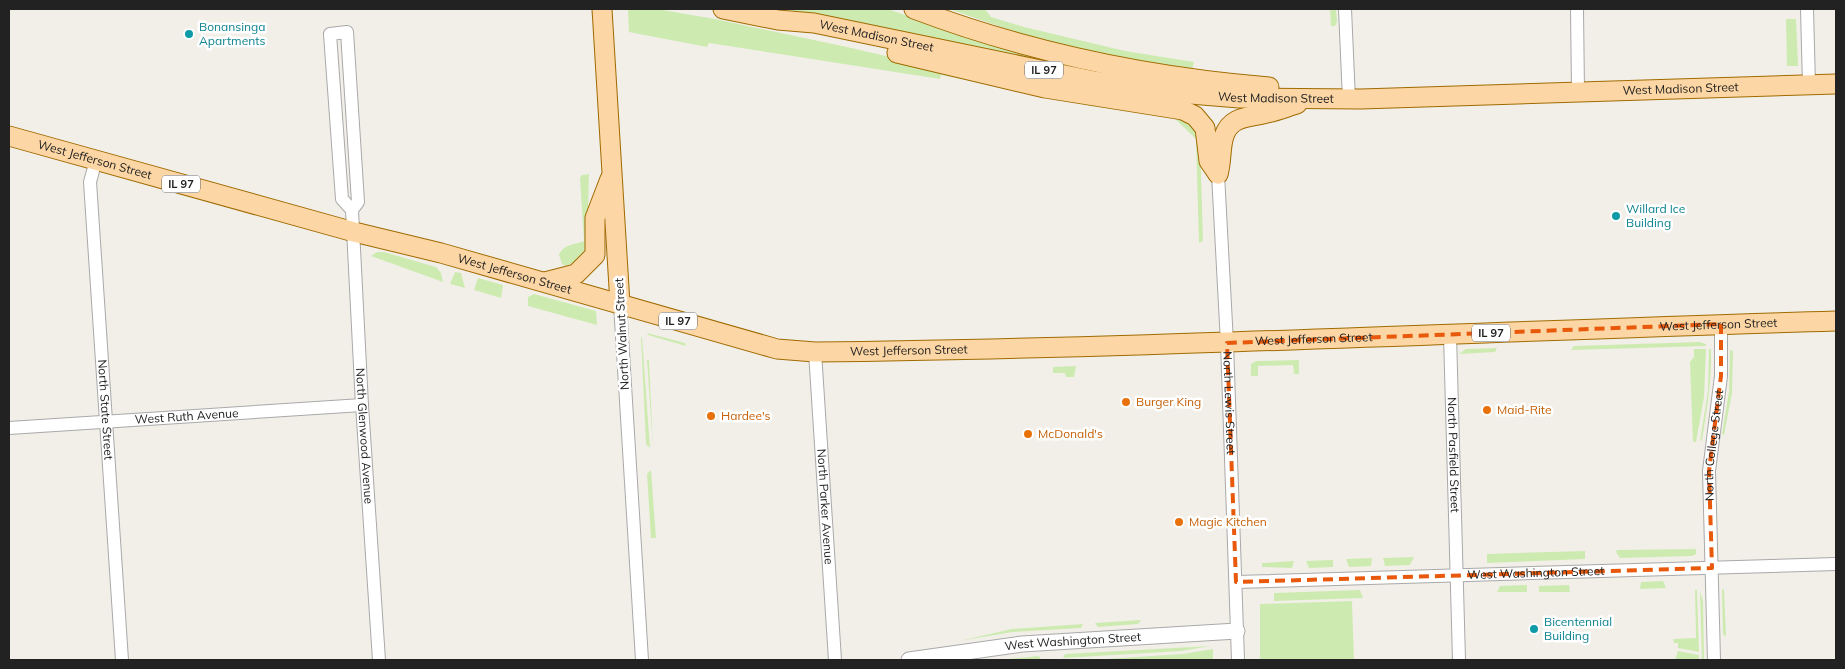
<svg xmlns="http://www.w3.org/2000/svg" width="1845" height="669" font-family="Mulish,sans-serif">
  <rect width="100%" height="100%" fill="#f2efe9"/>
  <g fill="#cdebb0">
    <path d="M628 9H657L715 19 847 47 1045 93 1190 121 1200 139 1203 241 1199 243 1196 139 1174 118 1091 106 941 75 940 79 709 43 707 47 629 32Z"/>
    <path d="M784 9H888L938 27 1100 70V73Z"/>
    <path d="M949 9H985L991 17 1024 27 1125 51 1194 62 1192 71 1142 64 1036 39Z"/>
    <path d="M1330 9H1336L1337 22 1335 26H1331Z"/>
    <path d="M1786 19H1796L1798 66H1787Z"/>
    <path d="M589 174 587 247 577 261 566 266 562 264 559 255C563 244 575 245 584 241L580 178 582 175Z"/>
    <path d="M377 252H384L436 267 441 273 443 282 371 256Z"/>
    <path d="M455 272 461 273 465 288 450 284Z"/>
    <path d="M478 278 503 285 501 298 474 290Z"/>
    <path d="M534 294 596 311 597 325 528 306V297Z"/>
    <path d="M647 333 685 343 686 346 648 335Z"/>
    <path d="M641 337H642L650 448 646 444Z"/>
    <path d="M1700 342 1706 344V346L1571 350 1574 346Z"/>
    <path d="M1497 348 1495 352 1459 354 1466 349Z"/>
    <path d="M1694 349H1706L1704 397 1696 442H1693L1690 362 1694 357Z"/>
    <path d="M1709 349H1711C1712 380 1707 409 1702 440L1700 441 1708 391Z"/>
    <path d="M1730 350 1733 351 1732 393 1724 435 1722 434 1729 391Z"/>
    <path d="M647 360H649L653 448Z"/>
    <path d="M1299 360V374H1294L1293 365 1258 366V376H1251V364L1256 361Z"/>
    <path d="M1076 366 1074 377H1066L1065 373H1053V367Z"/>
    <path d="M651 470 656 538H651L647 474Z"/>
    <path d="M1696 549V554L1692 556 1620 558 1616 552 1617 550Z"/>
    <path d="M1585 551V559L1487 563V554Z"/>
    <path d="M1414 557 1410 565 1385 566 1383 558Z"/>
    <path d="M1372 558 1371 566 1349 567 1346 559Z"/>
    <path d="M1333 560V567L1309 568 1306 561Z"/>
    <path d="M1294 561 1292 568 1262 567V563Z"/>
    <path d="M1663 581 1666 588 1640 589 1641 582Z"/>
    <path d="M1527 585V592H1497L1500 586Z"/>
    <path d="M1569 585 1570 592H1539V586Z"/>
    <path d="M1724 589 1726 637 1723 634 1722 590Z"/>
    <path d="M1360 590 1363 598 1274 601V593Z"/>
    <path d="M1695 590H1697L1699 652 1678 648V643H1674L1673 639 1696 638Z"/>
    <path d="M1700 591 1703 601 1704 660H1702Z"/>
    <path d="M1352 601 1354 660H1260V604Z"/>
    <path d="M1141 620 1138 624 1098 627 1095 623Z"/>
    <path d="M1083 624 1081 628 1012 632 959 641 1012 629Z"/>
    <path d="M1211 646 1181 651 1063 658 1065 654Z"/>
    <path d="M1213 649V660H1089L1183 654Z"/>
    <path d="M1678 651 1699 655V660H1675Z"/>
    <path d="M1039 656 1041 660H996Z"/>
  </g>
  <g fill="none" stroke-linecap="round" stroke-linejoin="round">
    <g stroke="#a9a9a9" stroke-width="14">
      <g id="minor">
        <path d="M1345 9 1349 100"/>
        <path d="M1577 9 1578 92"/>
        <path d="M1807 9 1809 85"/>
        <path id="s1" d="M96 160 90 182 122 660"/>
        <path id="s2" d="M1218 174 1227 343 1238 660"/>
        <path id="s3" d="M352 210 358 202 347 32 330 34 342 199 352 210 362 405 379 660"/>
        <path d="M620 304 642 660"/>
        <path id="s4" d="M1450 335 1459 660"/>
        <path id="s5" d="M815 352 835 660"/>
        <path id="s6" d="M9 428 362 405"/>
        <path id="s7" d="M1236 582 1836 564"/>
        <path id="s8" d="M1714 660 1709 471 1721 376V324"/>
      </g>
    </g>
    <g stroke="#a9a9a9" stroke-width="17">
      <g id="tertiary">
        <path id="s9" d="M909 660 1022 644 1237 631"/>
      </g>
    </g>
    <g stroke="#a06b00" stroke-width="21">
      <g id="primary">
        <path d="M602 9 620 304"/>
        <path id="s10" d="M723 9 778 20 814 23 1094 81 1166 92 1239 98 1361 99 1836 84"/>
        <path d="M914 9C1028 52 1147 77 1269 87"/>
        <path d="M897 53 1045 88 1183 110 1195 116 1205 128 1209 161 1218 174"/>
        <path id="s11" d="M9 136 354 232 441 253 777 349 815 352C1155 348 1496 331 1836 321"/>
        <path d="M1218 174C1222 161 1220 148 1224 136 1231 115 1250 118 1267 113 1277 111 1287 107 1297 104"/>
        <path d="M545 282 576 274 595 255V218L610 179"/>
      </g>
    </g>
    <use href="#minor" stroke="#fff" stroke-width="12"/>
    <use href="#tertiary" stroke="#fff" stroke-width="15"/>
    <use href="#primary" stroke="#fcd6a4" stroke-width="19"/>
  </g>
  <path fill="none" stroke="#e8590c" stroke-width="4" stroke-dasharray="10 6" stroke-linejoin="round" d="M1721 324V376L1709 471 1712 568 1236 582 1227 343Z"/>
  <g fill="#0f9aa8" stroke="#fff" stroke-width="2">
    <circle cx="189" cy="34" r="5"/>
    <circle cx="1616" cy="216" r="5"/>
    <circle cx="1534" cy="629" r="5"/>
  </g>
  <g fill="#e8710a" stroke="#fff" stroke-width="2">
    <circle cx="1126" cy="402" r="5"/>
    <circle cx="1487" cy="410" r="5"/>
    <circle cx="711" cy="416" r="5"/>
    <circle cx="1028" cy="434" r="5"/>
    <circle cx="1179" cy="522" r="5"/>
  </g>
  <g text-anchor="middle" stroke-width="5" stroke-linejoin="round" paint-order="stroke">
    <g fill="#fff" stroke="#646464" stroke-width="1">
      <rect x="1025" y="61.5" width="38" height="17" rx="4"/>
      <rect x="162" y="175.5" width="38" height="17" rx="4"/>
      <rect x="659" y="312.5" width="38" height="17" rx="4"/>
      <rect x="1472" y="324.5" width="38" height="17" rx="4"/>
    </g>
    <g font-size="11" font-weight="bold" fill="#222">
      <text x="1044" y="74">IL 97</text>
      <text x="181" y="188">IL 97</text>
      <text x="678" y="325">IL 97</text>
      <text x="1491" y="337">IL 97</text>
    </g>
    <g font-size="12" fill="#0d838f" stroke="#fff" text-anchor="start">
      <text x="199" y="31">Bonansinga<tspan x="199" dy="14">Apartments</tspan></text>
      <text x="1626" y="213">Willard Ice<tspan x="1626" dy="14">Building</tspan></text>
      <text x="1544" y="626">Bicentennial<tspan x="1544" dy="14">Building</tspan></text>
    </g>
    <g font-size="12" fill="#222" stroke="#fff">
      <text dy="4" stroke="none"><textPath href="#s10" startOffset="156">West Madison Street</textPath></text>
      <text dy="4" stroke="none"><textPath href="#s10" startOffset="966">West Madison Street</textPath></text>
      <text dy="4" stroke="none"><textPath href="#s10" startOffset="561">West Madison Street</textPath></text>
      <text dy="4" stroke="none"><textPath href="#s11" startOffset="89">West Jefferson Street</textPath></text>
      <text dy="4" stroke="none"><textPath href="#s11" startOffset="524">West Jefferson Street</textPath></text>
      <text dy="4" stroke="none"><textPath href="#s11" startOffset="1739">West Jefferson Street</textPath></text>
      <text transform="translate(622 334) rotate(-93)" y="4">North Walnut Street</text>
      <text dy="4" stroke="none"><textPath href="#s11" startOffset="1334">West Jefferson Street</textPath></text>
      <text dy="4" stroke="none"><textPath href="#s11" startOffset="929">West Jefferson Street</textPath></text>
      <text dy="4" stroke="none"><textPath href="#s2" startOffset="229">North Lewis Street</textPath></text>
      <text dy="4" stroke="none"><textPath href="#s1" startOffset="251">North State Street</textPath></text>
      <text dy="4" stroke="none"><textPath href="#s6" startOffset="178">West Ruth Avenue</textPath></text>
      <text dy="4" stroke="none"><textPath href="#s3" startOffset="604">North Glenwood Avenue</textPath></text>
      <text dy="4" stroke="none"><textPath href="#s8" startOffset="215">North College Street</textPath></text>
      <text dy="4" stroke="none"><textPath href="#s4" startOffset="120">North Pasfield Street</textPath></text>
      <text dy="4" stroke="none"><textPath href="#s5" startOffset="155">North Parker Avenue</textPath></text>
      <text dy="4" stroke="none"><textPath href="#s7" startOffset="300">West Washington Street</textPath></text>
      <text dy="4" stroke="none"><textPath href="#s9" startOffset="165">West Washington Street</textPath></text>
    </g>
    <g font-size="12" fill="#c56008" stroke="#fff" text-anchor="start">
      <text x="1136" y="406">Burger King</text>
      <text x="1497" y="414">Maid-Rite</text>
      <text x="721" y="420">Hardee's</text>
      <text x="1038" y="438">McDonald's</text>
      <text x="1189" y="526">Magic Kitchen</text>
    </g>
  </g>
  <rect width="1845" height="669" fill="none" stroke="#222222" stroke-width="20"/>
</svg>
